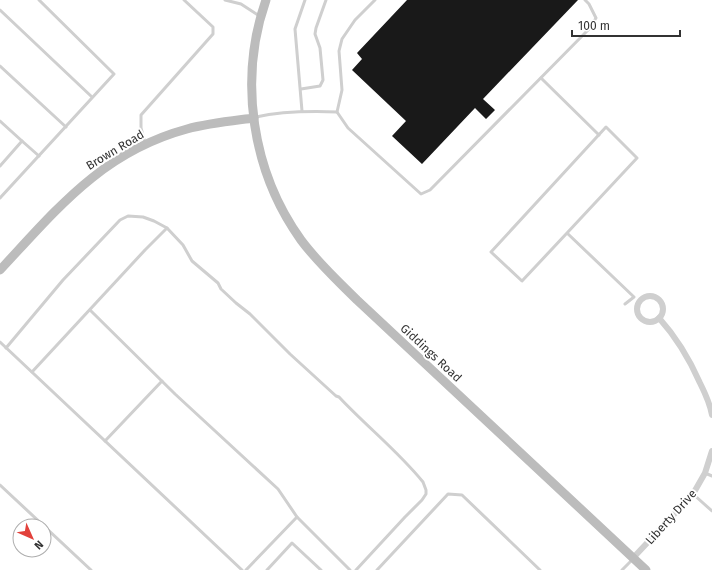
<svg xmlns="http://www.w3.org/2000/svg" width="712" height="570" font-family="'Fira Sans',sans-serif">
  <rect width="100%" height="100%" fill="#fff"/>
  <path fill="#191919" d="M407 0H578L483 99 495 110 486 119 475 108 422 164 392 136 406 121 352 70 362 59 357 53Z"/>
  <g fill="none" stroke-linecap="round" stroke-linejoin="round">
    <g stroke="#cfcfcf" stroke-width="3">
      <path d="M225 0 241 4 261 17"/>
      <path d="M375 0 355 20 342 39 339 51 342 90 337 112 348 128 421 194 430 190 589 29 596 18 589 4 585 0"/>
      <path d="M0 10 92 97"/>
      <path d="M0 66 66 127"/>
      <path d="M541 78 599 135"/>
      <path d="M301 89 320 86 323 80 320 48 315 34 316 28 326 0"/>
      <path d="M302 111 295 29 305 0"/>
      <path d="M256 117C283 111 310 111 337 112"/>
      <path d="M0 121 22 141"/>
      <path d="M145 143 141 128V115L213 34V27L184 0"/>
      <path d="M0 166 22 141 39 156"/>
      <path d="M0 198 114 74 39 0"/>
      <path d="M567 233 637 158 606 127 491 252 522 281 567 233 634 297 625 304"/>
      <path d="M90 310 175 394 278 489 297 517 350 570"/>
      <path d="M0 342 242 570"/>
      <path d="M6 348 63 280 120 220 128 216 143 217 154 221 167 228 183 245 192 261 218 283 221 289 236 303 250 314 290 354 336 396 339 397C366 426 398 451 423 482L426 490V494L422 500 405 517 356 570"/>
      <path d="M32 372 145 250 167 228"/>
      <path d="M105 441 162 381"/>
      <path d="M705 473 712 476"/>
      <path d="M0 485 91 570"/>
      <path d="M693 494 712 511"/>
      <path d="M246 570 297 517"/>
      <path d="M267 570 292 543 321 570"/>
      <path d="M377 570 448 494 462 495 540 570"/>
      <path d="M622 570 632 560"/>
    </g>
    <g stroke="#cfcfcf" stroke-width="6">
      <circle cx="650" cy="309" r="13"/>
      <path d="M659 318C677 338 689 358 700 383 705 393 710 404 712 415"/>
      <path d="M633 558 693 494 705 473 712 451"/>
    </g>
    <g stroke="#bcbcbc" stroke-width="9">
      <path d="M266 0C238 80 252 172 301 240 318 263 338 281 357 300L646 570"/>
      <path d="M0 270C57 209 102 152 187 129 209 123 231 121 254 118"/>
    </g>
  </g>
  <g text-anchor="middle" stroke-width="4" stroke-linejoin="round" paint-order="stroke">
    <g font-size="12" fill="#323232" stroke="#fff">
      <text transform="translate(115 150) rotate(-31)" y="4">Brown Road</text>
      <text transform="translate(431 353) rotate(43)" y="4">Giddings Road</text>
      <text transform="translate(671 517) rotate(-48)" y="4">Liberty Drive</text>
    </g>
  </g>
  <g transform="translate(32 538) rotate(135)"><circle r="19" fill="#ffffff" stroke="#adadad"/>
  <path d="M0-3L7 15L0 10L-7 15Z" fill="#e2413b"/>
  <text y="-6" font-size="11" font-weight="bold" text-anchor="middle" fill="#323232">N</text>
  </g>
  <path d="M572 30v6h108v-6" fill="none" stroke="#323232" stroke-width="2"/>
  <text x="578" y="30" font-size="12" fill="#323232" stroke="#ffffff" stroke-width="3" paint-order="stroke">100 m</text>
</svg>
